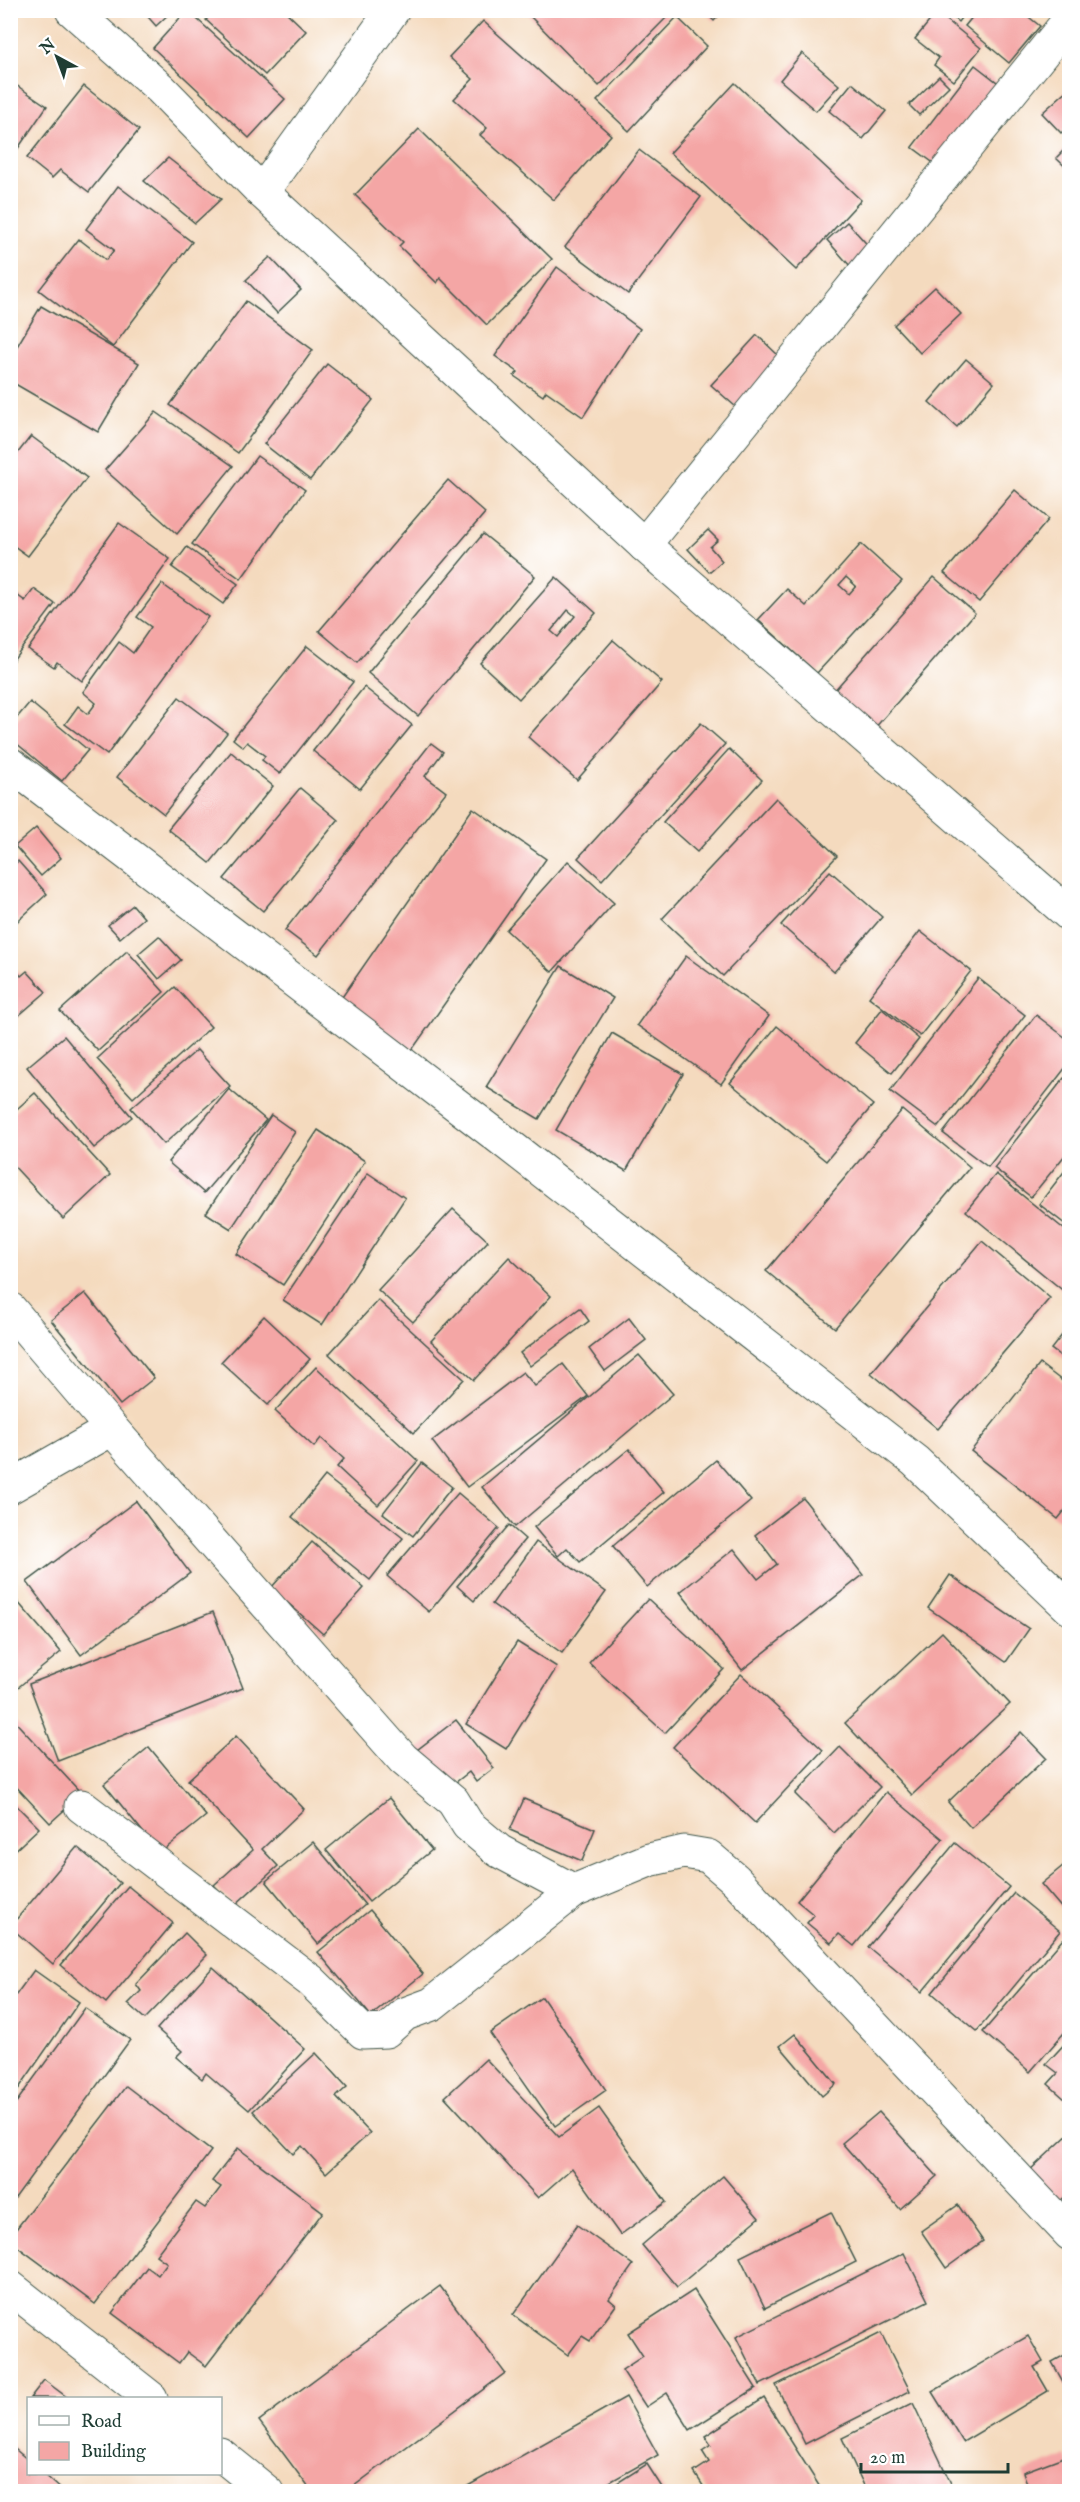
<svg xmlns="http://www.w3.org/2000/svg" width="1080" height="2502" font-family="'IM FELL English',serif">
  <rect width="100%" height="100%" fill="#fff"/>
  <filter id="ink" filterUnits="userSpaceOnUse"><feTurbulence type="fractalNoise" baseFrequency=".0167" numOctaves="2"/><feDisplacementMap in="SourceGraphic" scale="12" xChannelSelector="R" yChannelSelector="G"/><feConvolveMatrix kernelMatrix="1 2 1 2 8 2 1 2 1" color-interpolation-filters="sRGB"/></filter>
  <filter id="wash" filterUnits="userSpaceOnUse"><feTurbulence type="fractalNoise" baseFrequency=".008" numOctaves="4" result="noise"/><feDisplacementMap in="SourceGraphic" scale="24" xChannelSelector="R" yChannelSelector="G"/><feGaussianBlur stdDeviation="1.35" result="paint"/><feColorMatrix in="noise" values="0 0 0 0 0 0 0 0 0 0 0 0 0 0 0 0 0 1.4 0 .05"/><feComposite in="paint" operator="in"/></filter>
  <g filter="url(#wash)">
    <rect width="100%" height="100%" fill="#f4dabe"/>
    <g id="blocks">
      <g fill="#f4a6a5" fill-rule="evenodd">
        <path d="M142 10H173L156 26Z"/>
        <path d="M187 10 285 99 249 138 153 48Z"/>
        <path d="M215 10H284L306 31 265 75 206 20Z"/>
        <path d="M524 10H665L669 15 599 86Z"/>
        <path d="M703 10H724L714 21Z"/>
        <path d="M945 10H967L958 22Z"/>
        <path d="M978 10H1020L1040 26 1009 63 965 26Z"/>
        <path d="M937 12 981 48 954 81 934 65 939 58 915 39Z"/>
        <path d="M677 17 707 46 629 131 597 101Z"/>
        <path d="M483 21 611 135 554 200 480 135 487 128 454 99 473 79 449 57Z"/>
        <path d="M802 53 839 85 816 111 780 80Z"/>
        <path d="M975 65 1002 86 939 167 912 147Z"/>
        <path d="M939 76 949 86 919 115 909 105Z"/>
        <path d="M10 81 47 106 10 160Z"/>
        <path d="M735 83 861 200 796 270 670 153Z"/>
        <path d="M852 83 886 111 863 139 829 111Z"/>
        <path d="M84 86 139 130 89 192 60 170 52 178 27 158Z"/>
        <path d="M1070 88V125L1061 133 1042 113Z"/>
        <path d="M419 129 552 259 487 325 440 278 437 283 399 246 403 242 355 195Z"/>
        <path d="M1070 144V171L1056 158Z"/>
        <path d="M639 150 701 197 628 294 565 247Z"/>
        <path d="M168 158 221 199 195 223 144 181Z"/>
        <path d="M118 186 192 242 113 347 39 290 79 239 106 260 114 250 86 229Z"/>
        <path d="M847 222 872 250 851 267 827 240Z"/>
        <path d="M270 257 301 290 277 313 246 280Z"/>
        <path d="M557 267 640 329 583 417 546 391 543 396 514 376 518 372 495 356Z"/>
        <path d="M935 287 961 314 920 353 894 325Z"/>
        <path d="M246 301 313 350 238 453 170 405Z"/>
        <path d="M41 306 139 363 98 432 10 381V358Z"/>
        <path d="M757 335 780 357 736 407 711 385Z"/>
        <path d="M966 359 994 383 957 427 929 402Z"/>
        <path d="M327 364 373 400 310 480 264 444Z"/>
        <path d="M156 412 233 466 177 534 105 470Z"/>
        <path d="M31 436 87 478 28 556 10 543V463Z"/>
        <path d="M257 456 305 490 241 579 192 544Z"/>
        <path d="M448 480 485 513 357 663 319 631Z"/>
        <path d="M1015 490 1049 519 979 602 944 573Z"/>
        <path d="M119 523 170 559 82 681 57 662 54 667 28 649Z"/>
        <path d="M708 530 718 540 710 547 722 561 709 572 688 549Z"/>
        <path d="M483 534 535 576 418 716 368 673Z"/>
        <path d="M861 544 902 581 817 673 758 620 787 589 806 606ZM846 577 856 586 849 594 839 585Z"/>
        <path d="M187 547 238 584 223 604 172 567Z"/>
        <path d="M556 577 596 613 519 699 480 663ZM568 610 575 616 558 637 551 631Z"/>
        <path d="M934 577 975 613 874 729 833 692Z"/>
        <path d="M162 584 208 617 107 755 65 724 78 706 88 714 96 703 83 692 119 642 133 653 151 627 137 617Z"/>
        <path d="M34 589 55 604 10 664V590L25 601Z"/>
        <path d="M613 640 662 682 577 780 528 737Z"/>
        <path d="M307 646 353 682 280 774 262 760 265 756 247 742 243 747 233 739Z"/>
        <path d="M364 687 412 725 360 789 313 751Z"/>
        <path d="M179 697 227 733 164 814 117 777Z"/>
        <path d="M30 702 88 750 62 781 10 738V726Z"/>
        <path d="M701 723 725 744 602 880 578 858Z"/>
        <path d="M431 743 443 752 425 776 446 792 318 955 285 930Z"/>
        <path d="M729 749 762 780 697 852 663 822Z"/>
        <path d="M231 752 273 786 210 863 168 829Z"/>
        <path d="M300 788 338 820 263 911 224 879Z"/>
        <path d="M776 798 837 856 723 976 662 919Z"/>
        <path d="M473 808 546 859 412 1050 340 1000Z"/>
        <path d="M36 828 61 858 41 876 15 846Z"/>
        <path d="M18 861 47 894 10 928V863L13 866Z"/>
        <path d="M568 861 614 903 552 972 506 930Z"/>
        <path d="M830 871 882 917 834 972 781 925Z"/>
        <path d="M133 905 144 918 120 938 108 925Z"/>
        <path d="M920 931 971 971 920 1036 869 997Z"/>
        <path d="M159 936 181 960 159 979 138 954Z"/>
        <path d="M127 951 164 992 98 1051 60 1011Z"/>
        <path d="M686 956 769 1016 721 1084 637 1025Z"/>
        <path d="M10 964 21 976 27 971 46 992 10 1023Z"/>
        <path d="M561 966 613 998 539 1119 486 1087Z"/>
        <path d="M978 978 1025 1015 938 1127 890 1091Z"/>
        <path d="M175 987 211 1027 133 1098 97 1059Z"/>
        <path d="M882 1009 919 1039 892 1073 855 1043Z"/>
        <path d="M1036 1015 1070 1041V1062L988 1167 943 1133Z"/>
        <path d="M777 1026 873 1105 826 1161 730 1083Z"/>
        <path d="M612 1033 683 1074 626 1171 556 1130Z"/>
        <path d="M64 1036 132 1117 94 1148 27 1067Z"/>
        <path d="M197 1050 230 1086 164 1144 131 1108Z"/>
        <path d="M1064 1078 1070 1082V1149L1031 1197 994 1168Z"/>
        <path d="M229 1089 266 1120 204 1193 168 1162Z"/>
        <path d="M35 1093 110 1175 63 1219 10 1162V1115Z"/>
        <path d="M902 1110 970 1167 835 1328 766 1271Z"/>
        <path d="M271 1115 295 1132 231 1229 206 1213Z"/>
        <path d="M318 1130 365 1161 283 1285 236 1254Z"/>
        <path d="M1070 1164V1228L1039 1204Z"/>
        <path d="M368 1173 405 1198 322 1325 283 1300Z"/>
        <path d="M996 1174 1070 1234V1288L1066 1293 966 1211Z"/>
        <path d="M453 1209 488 1241 413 1322 378 1290Z"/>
        <path d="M982 1241 1050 1298 938 1429 871 1373Z"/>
        <path d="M509 1257 551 1296 474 1380 431 1341Z"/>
        <path d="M85 1293 154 1378 120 1405 51 1320Z"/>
        <path d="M378 1300 464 1379 414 1433 329 1354Z"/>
        <path d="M580 1308 589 1321 530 1366 520 1353Z"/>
        <path d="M264 1316 310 1359 268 1405 221 1362Z"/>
        <path d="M629 1318 646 1340 605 1371 589 1349Z"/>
        <path d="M1070 1325V1363L1051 1349Z"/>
        <path d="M639 1355 673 1394 515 1527 482 1487Z"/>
        <path d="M563 1364 588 1396 467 1487 432 1441 523 1372 535 1386Z"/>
        <path d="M1040 1364 1070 1387V1504L1058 1519 971 1451Z"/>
        <path d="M316 1367 418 1461 378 1505 337 1467 344 1459 321 1438 314 1447 275 1411Z"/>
        <path d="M629 1449 664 1492 580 1562 567 1548 558 1556 534 1527Z"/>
        <path d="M716 1460 751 1501 647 1587 613 1546Z"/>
        <path d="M422 1463 452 1487 413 1536 383 1513Z"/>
        <path d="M325 1476 403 1538 370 1580 292 1517Z"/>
        <path d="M458 1493 499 1528 429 1612 387 1576Z"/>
        <path d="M803 1498 863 1575 742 1670 680 1592 734 1549 758 1579 777 1564 755 1535Z"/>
        <path d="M136 1501 190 1573 81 1655 27 1582Z"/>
        <path d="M509 1525 525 1539 474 1601 457 1586Z"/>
        <path d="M312 1542 364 1588 323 1634 271 1588Z"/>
        <path d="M536 1542 606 1592 562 1653 492 1604Z"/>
        <path d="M950 1575 1029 1629 1006 1662 928 1608Z"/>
        <path d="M10 1593 61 1652 10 1694Z"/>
        <path d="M648 1599 724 1669 665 1733 589 1663Z"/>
        <path d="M213 1612 243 1688 58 1761 29 1684Z"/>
        <path d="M942 1632 1010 1704 912 1795 845 1723Z"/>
        <path d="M517 1642 557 1667 506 1749 466 1724Z"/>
        <path d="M741 1674 823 1750 755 1823 673 1747Z"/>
        <path d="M10 1716 82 1794 50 1823 10 1780Z"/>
        <path d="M456 1720 494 1768 476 1782 469 1772 447 1789 417 1750Z"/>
        <path d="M1021 1732 1046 1758 971 1828 948 1802Z"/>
        <path d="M236 1736 304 1809 262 1849 278 1866 234 1906 214 1885 253 1850 188 1780Z"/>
        <path d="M149 1747 206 1816 160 1853 104 1784Z"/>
        <path d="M840 1747 880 1787 834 1833 795 1794Z"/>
        <path d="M886 1792 943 1839 854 1946 839 1934 831 1943 807 1923 814 1915 797 1901Z"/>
        <path d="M389 1798 432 1850 369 1902 326 1850Z"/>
        <path d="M10 1799 39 1828 10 1855Z"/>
        <path d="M524 1799 595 1829 582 1861 510 1830Z"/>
        <path d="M313 1842 365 1905 318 1944 266 1881Z"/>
        <path d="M955 1843 1009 1887 922 1992 868 1947Z"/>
        <path d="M77 1847 120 1883 53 1964 10 1927Z"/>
        <path d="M1070 1860V1918L1041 1884Z"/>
        <path d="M128 1886 173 1923 106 2003 61 1965Z"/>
        <path d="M1014 1893 1060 1931 977 2031 932 1993Z"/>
        <path d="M370 1910 423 1974 371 2016 318 1952Z"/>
        <path d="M185 1933 207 1955 145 2019 128 2004 141 1991 136 1984Z"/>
        <path d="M1063 1939 1070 1945V2026L1030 2072 983 2032Z"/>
        <path d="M213 1967 305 2049 249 2110 206 2073 202 2079 176 2057 182 2051 157 2029Z"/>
        <path d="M34 1970 79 2002 10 2101V2003Z"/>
        <path d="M542 1997 606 2090 555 2126 490 2033Z"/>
        <path d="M85 2008 130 2040 10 2205V2111Z"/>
        <path d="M795 2034 836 2084 822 2096 780 2046Z"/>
        <path d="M1070 2038V2096L1066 2100 1048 2084 1058 2073 1046 2064Z"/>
        <path d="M316 2053 347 2087 336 2097 370 2133 326 2173 302 2146 293 2154 253 2111Z"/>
        <path d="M486 2059 559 2137 599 2108 666 2202 620 2235 572 2168 538 2198 445 2097Z"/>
        <path d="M126 2086 211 2151 95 2304 10 2241V2237Z"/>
        <path d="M879 2112 937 2176 900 2209 842 2143Z"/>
        <path d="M1070 2133V2192L1059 2202 1029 2171Z"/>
        <path d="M238 2148 323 2212 206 2366 187 2352 179 2363 112 2313 147 2267 158 2275 167 2263 156 2255 196 2202 205 2208 221 2187 212 2181Z"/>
        <path d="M723 2176 759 2218 677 2287 642 2245Z"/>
        <path d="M958 2205 983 2241 946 2268 921 2231Z"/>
        <path d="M831 2212 856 2262 765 2308 740 2257Z"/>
        <path d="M577 2225 633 2265 609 2299 616 2305 590 2341 582 2336 568 2355 513 2315Z"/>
        <path d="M904 2253 928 2301 760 2385 736 2337Z"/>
        <path d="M440 2286 505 2373 346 2492H312L259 2421Z"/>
        <path d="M694 2290 756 2388 690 2430 667 2393 646 2407 622 2370 643 2356 628 2333Z"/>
        <path d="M881 2333 910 2391 805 2444 776 2385Z"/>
        <path d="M1028 2336 1043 2362 1034 2367 1048 2391 963 2442 932 2392Z"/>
        <path d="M1070 2352V2385L1066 2387 1052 2362Z"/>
        <path d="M44 2380 68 2398H30Z"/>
        <path d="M626 2397 658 2455 592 2492H457Z"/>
        <path d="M764 2398 823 2492H707L694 2472 709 2462 702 2451 711 2445 705 2436Z"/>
        <path d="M913 2403 955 2492H867L842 2438Z"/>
        <path d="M10 2445 28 2460V2474H44L64 2492H10Z"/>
        <path d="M1066 2456 1070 2466V2492H1030L1023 2472Z"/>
        <path d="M647 2464 665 2492H603Z"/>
      </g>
    </g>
  </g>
  <g filter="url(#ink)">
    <use href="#blocks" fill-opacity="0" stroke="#3f5549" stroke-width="1.5"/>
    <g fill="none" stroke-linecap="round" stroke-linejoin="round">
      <g stroke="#3f5549" stroke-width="35">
        <g id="minor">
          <path d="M72 10 161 89 262 192 644 545 1070 915"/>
          <path d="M262 192 393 10"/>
          <path d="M644 545 1070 19"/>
          <path d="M10 764 496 1135 915 1461 1070 1608"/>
          <path d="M10 1309 112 1429 403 1759 453 1801 468 1825 499 1851 574 1891"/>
          <path d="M10 1487 112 1429"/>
          <path d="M81 1806 311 1981 363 2032 386 2031 405 2014 432 2004 574 1891 649 1860 684 1852 708 1856 735 1879 1070 2234"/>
          <path d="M10 2287 151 2398"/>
          <path d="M220 2454 267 2492"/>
        </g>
      </g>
      <use href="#minor" stroke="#fff" stroke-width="33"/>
    </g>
  </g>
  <rect width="1080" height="2502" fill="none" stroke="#fff" stroke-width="36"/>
  <rect x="27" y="2397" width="195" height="78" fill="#ffffff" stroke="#a5b1ae" stroke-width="1.5"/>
  <rect x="39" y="2416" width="30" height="9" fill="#ffffff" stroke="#a5b1ae" stroke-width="1.5"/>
  <text x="81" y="2427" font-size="18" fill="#1f3d34">Road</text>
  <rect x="39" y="2442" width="30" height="18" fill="#f4a6a5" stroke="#a5b1ae" stroke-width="1.5"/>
  <text x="81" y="2457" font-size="18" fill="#1f3d34">Building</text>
  <g transform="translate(57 57) rotate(319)" stroke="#ffffff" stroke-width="4.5" paint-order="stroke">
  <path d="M0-4.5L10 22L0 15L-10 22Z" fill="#1f3d34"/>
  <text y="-9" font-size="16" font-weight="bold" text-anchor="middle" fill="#1f3d34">N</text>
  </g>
  <path d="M861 2463v9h147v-9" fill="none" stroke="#1f3d34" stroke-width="3"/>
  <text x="870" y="2463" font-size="18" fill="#1f3d34" stroke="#ffffff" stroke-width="4.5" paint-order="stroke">20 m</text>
</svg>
